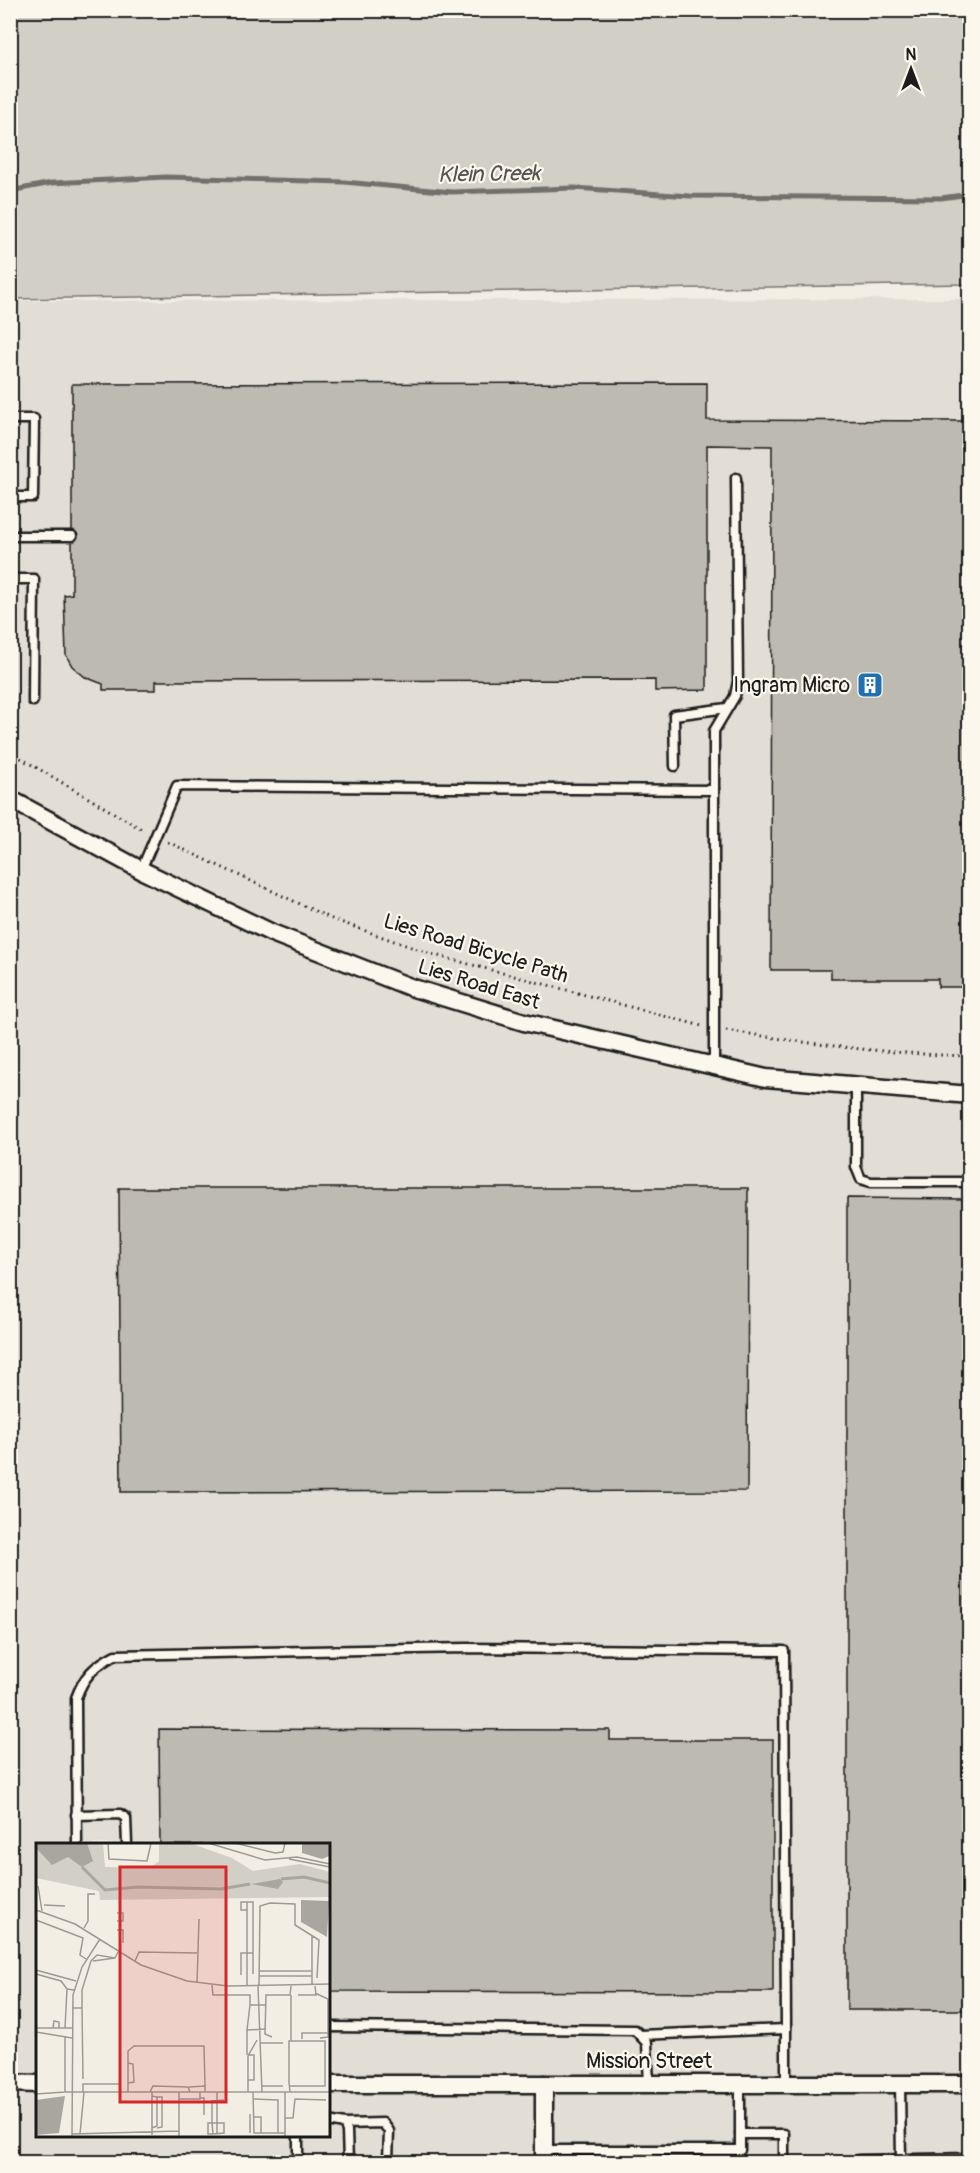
<svg xmlns="http://www.w3.org/2000/svg" width="980" height="2173" font-family="Pangolin,sans-serif">
  <rect width="100%" height="100%" fill="#f2eee4"/>
  <filter id="ink" filterUnits="userSpaceOnUse"><feTurbulence type="fractalNoise" baseFrequency=".0167" numOctaves="2"/><feDisplacementMap in="SourceGraphic" scale="12" xChannelSelector="R" yChannelSelector="G"/><feConvolveMatrix kernelMatrix="1 2 1 2 8 2 1 2 1" color-interpolation-filters="sRGB"/></filter>
  <g filter="url(#ink)">
    <path fill="#e2ded5" fill-rule="evenodd" d="M969 299V2162H11L10 301ZM38 1844H328V2136H38Z"/>
    <path fill="#d2cfc6" stroke="#777671" stroke-width="1.5" d="M10 11H969V284L11 299Z"/>
    <g fill="none" stroke-linecap="round" stroke-linejoin="round">
      <path stroke="#716f6b" stroke-width="5" d="M10 191 52 183 166 177 344 182 452 192 574 188 690 196 941 198 970 194"/>
    </g>
    <g fill="#bdbab1" stroke="#1c1c1c" stroke-width="1.5">
      <path d="M707 383V420L969 421V987H938V979H831V970H771L772 446 707 445V690L655 691V680L156 681V690H103V684L85 677 72 666 66 655 64 595 72 594V542L78 537 72 530V384Z"/>
      <path d="M119 1188H748L747 1491 121 1492Z"/>
      <path d="M847 1198 969 1199V2010H847Z"/>
      <path d="M159 1729 610 1730V1740H773V1992L328 1991V1845H160Z"/>
    </g>
    <g fill="none" stroke-linecap="round" stroke-linejoin="round">
      <g stroke="#1c1c1c" stroke-width="13">
        <g id="service">
          <path d="M10 419H34L33 497H10"/>
          <path d="M10 536H72"/>
          <path d="M10 579H34L33 701"/>
          <path d="M675 766 674 715 727 708"/>
          <path d="M141 870 177 786 714 790"/>
          <path d="M714 1067V731L735 696 738 681 736 478"/>
          <path d="M856 1087V1167L861 1179 871 1182H970"/>
          <path d="M76 1815 120 1814 126 1818 127 1844"/>
          <path d="M77 1844 76 1698C84 1676 94 1666 115 1655L466 1648 784 1651 786 2029"/>
          <path d="M328 2027 635 2030 647 2043 649 2084"/>
          <path d="M640 2035 786 2029V2084"/>
          <path d="M900 2084 901 2162"/>
          <path d="M328 2121 344 2124 347 2131 348 2162"/>
          <path d="M344 2124 383 2123 389 2131 388 2162"/>
          <path d="M740 2134H784V2162"/>
          <path d="M544 2150H740V2084"/>
          <path d="M298 2162V2136"/>
          <path d="M859 2162V2160L968 2158"/>
        </g>
      </g>
      <g stroke="#1c1c1c" stroke-width="21">
        <g id="minor">
          <path d="M10 799 141 870 272 933 410 987 524 1022 766 1078 970 1095"/>
          <path d="M10 2083 38 2084"/>
          <path d="M328 2084H970"/>
          <path d="M544 2084V2162"/>
        </g>
      </g>
      <g stroke="#1c1c1c" stroke-width="3" stroke-dasharray="1.5 4.5" stroke-linecap="butt">
        <path d="M10 752 143 830"/>
        <path d="M168 842 332 919 431 954 702 1026"/>
        <path d="M726 1030C807 1044 888 1054 970 1056"/>
      </g>
      <use href="#service" stroke="#fbf7ec" stroke-width="8"/>
      <use href="#minor" stroke="#fbf7ec" stroke-width="16"/>
    </g>
  </g>
  <defs>
    <g id="building-square" transform="scale(1.35)"><rect x="-9" y="-9" width="18" height="18" rx="4" fill="#1f6fb2" stroke="#fbf7ec"/><path d="M-4-6H4V6H1V3H-1V6H-4ZM-2.5-4.3h1.7v1.8h-1.7ZM.8-4.3h1.7v1.8H.8ZM-2.5-1h1.7V.8h-1.7ZM.8-1h1.7V.8H.8Z" fill="#fff"/></g>
  </defs>
  <g fill-rule="evenodd">
    <use href="#building-square" x="870" y="685"/>
  </g>
  <g text-anchor="middle" stroke-width="4.5" stroke-linejoin="round" paint-order="stroke">
    <g font-size="21" fill="#1c1c1c" stroke="#fbf7ec" text-anchor="end">
      <text x="850" y="692">Ingram Micro</text>
    </g>
    <g font-size="21" fill="#1c1c1c" stroke="#fbf7ec">
      <text transform="translate(476 948) rotate(17)" y="7">Lies Road Bicycle Path</text>
      <text transform="translate(479 984) rotate(17)" y="7">Lies Road East</text>
      <text x="649" y="2068">Mission Street</text>
    </g>
    <g font-size="22" font-style="italic" fill="#545351" stroke="#fbf7ec">
      <text transform="translate(489 173) rotate(-1)" y="8">Klein Creek</text>
    </g>
  </g>
  <g transform="translate(36 1843)">
    <rect width="294" height="294" fill="#f2eee4"/>
    <path d="M0 0H67L69 24 114 25 123 18V0H154L196 15 217 28 264 21 294 29V54L64 57 63 48 0 35Z" fill="#d2cfc6"/>
    <path d="M0 0H51L57 18 46 24 32 14 16 22 0 5ZM266 0H294L293 13 286 16 266 10ZM244 36 247 39 242 46 215 41ZM265 57 293 58 291 94 265 79ZM29 253 23 290 0 292V257Z" fill="#a9a6a0"/>
    <path fill="none" stroke="#a9a6a0" stroke-width="3" d="M46 24 69 47 102 44 185 46 214 41M245 36 268 34 294 40"/>
    <path fill="none" stroke="#9c9a94" stroke-width="1.5" d="M72 0 73 16 111 18 115 0M172 0 229 17 261 14 294 21M199 0 239 10 247 9 249 0M253 16 294 24M2 43 6 68M8 62 29 63M0 67 39 81 105 122 151 138 192 143 294 141M211 67H205V59H211M81 70H87V78H81M0 77 47 95 44 112 50 116M48 85 52 78V51H59M81 87H87V100M57 118 79 115M99 118 103 109 161 110M0 127 40 138M223 128H276M0 131 25 138 31 146 38 147M205 132V110H217M223 133H276M161 140 163 76M176 142 177 152H214V162H230M211 143V59H217V131M222 143 226 249M223 143 224 63 234 60 259 61V82L283 97 281 135M276 143V93M31 146 29 185H36M279 150 292 156V194L284 195M255 152V198M262 152H280L279 143M36 165H46L47 236M46 165V147L55 118 61 112 79 115 82 109M0 185H29M17 185 18 178 23 179V185M211 187 214 162M0 189 36 195M29 194V249H294M236 194 229 191 230 152H254L255 143M266 196V190H292M225 200H247M211 212V187L230 186M92 220 97 221 98 239 92 240M212 237H218V212H213M226 243H247M254 243H289V198H253V239L254 249M153 244 169 243V249M47 249V241H84V249M92 249V208L98 203H168L169 243M114 249 117 243 152 244 154 249M143 249V294M181 249V290M212 249V213L221 197M217 249 218 290H249M249 249V294M0 251 29 249M121 254H126V284L121 285M164 255H168V272M143 256H164V249M217 256 242 257V290M214 271V290M218 274H225V290M249 275H257L259 256 290 257M116 285 121 283V254L116 253M36 291 143 288M44 291 48 249M177 291 176 280H172V291H177L188 290V280H176V258L188 257M116 292V249M36 294 37 152 46 124 64 96"/>
    <path fill="#d62828" fill-opacity="0.15" stroke="#d62828" stroke-width="3" d="M84 24H190V259H84Z"/>
    <rect width="294" height="294" fill="none" stroke="#1c1c1c" stroke-width="3"/>
  </g>
  <rect width="980" height="2173" fill="none" stroke="#fbf7ec" stroke-width="36"/>
  <rect x="18" y="18" width="944" height="2137" fill="none" stroke="#1c1c1c" stroke-width="2" filter="url(#ink)"/>
  <g transform="translate(911 69)" stroke="#fbf7ec" stroke-width="4.5" paint-order="stroke">
  <path d="M0-4.5L10 22L0 15L-10 22Z" fill="#1c1c1c"/>
  <text y="-9" font-size="16" font-weight="bold" text-anchor="middle" fill="#1c1c1c">N</text>
  </g>
</svg>
